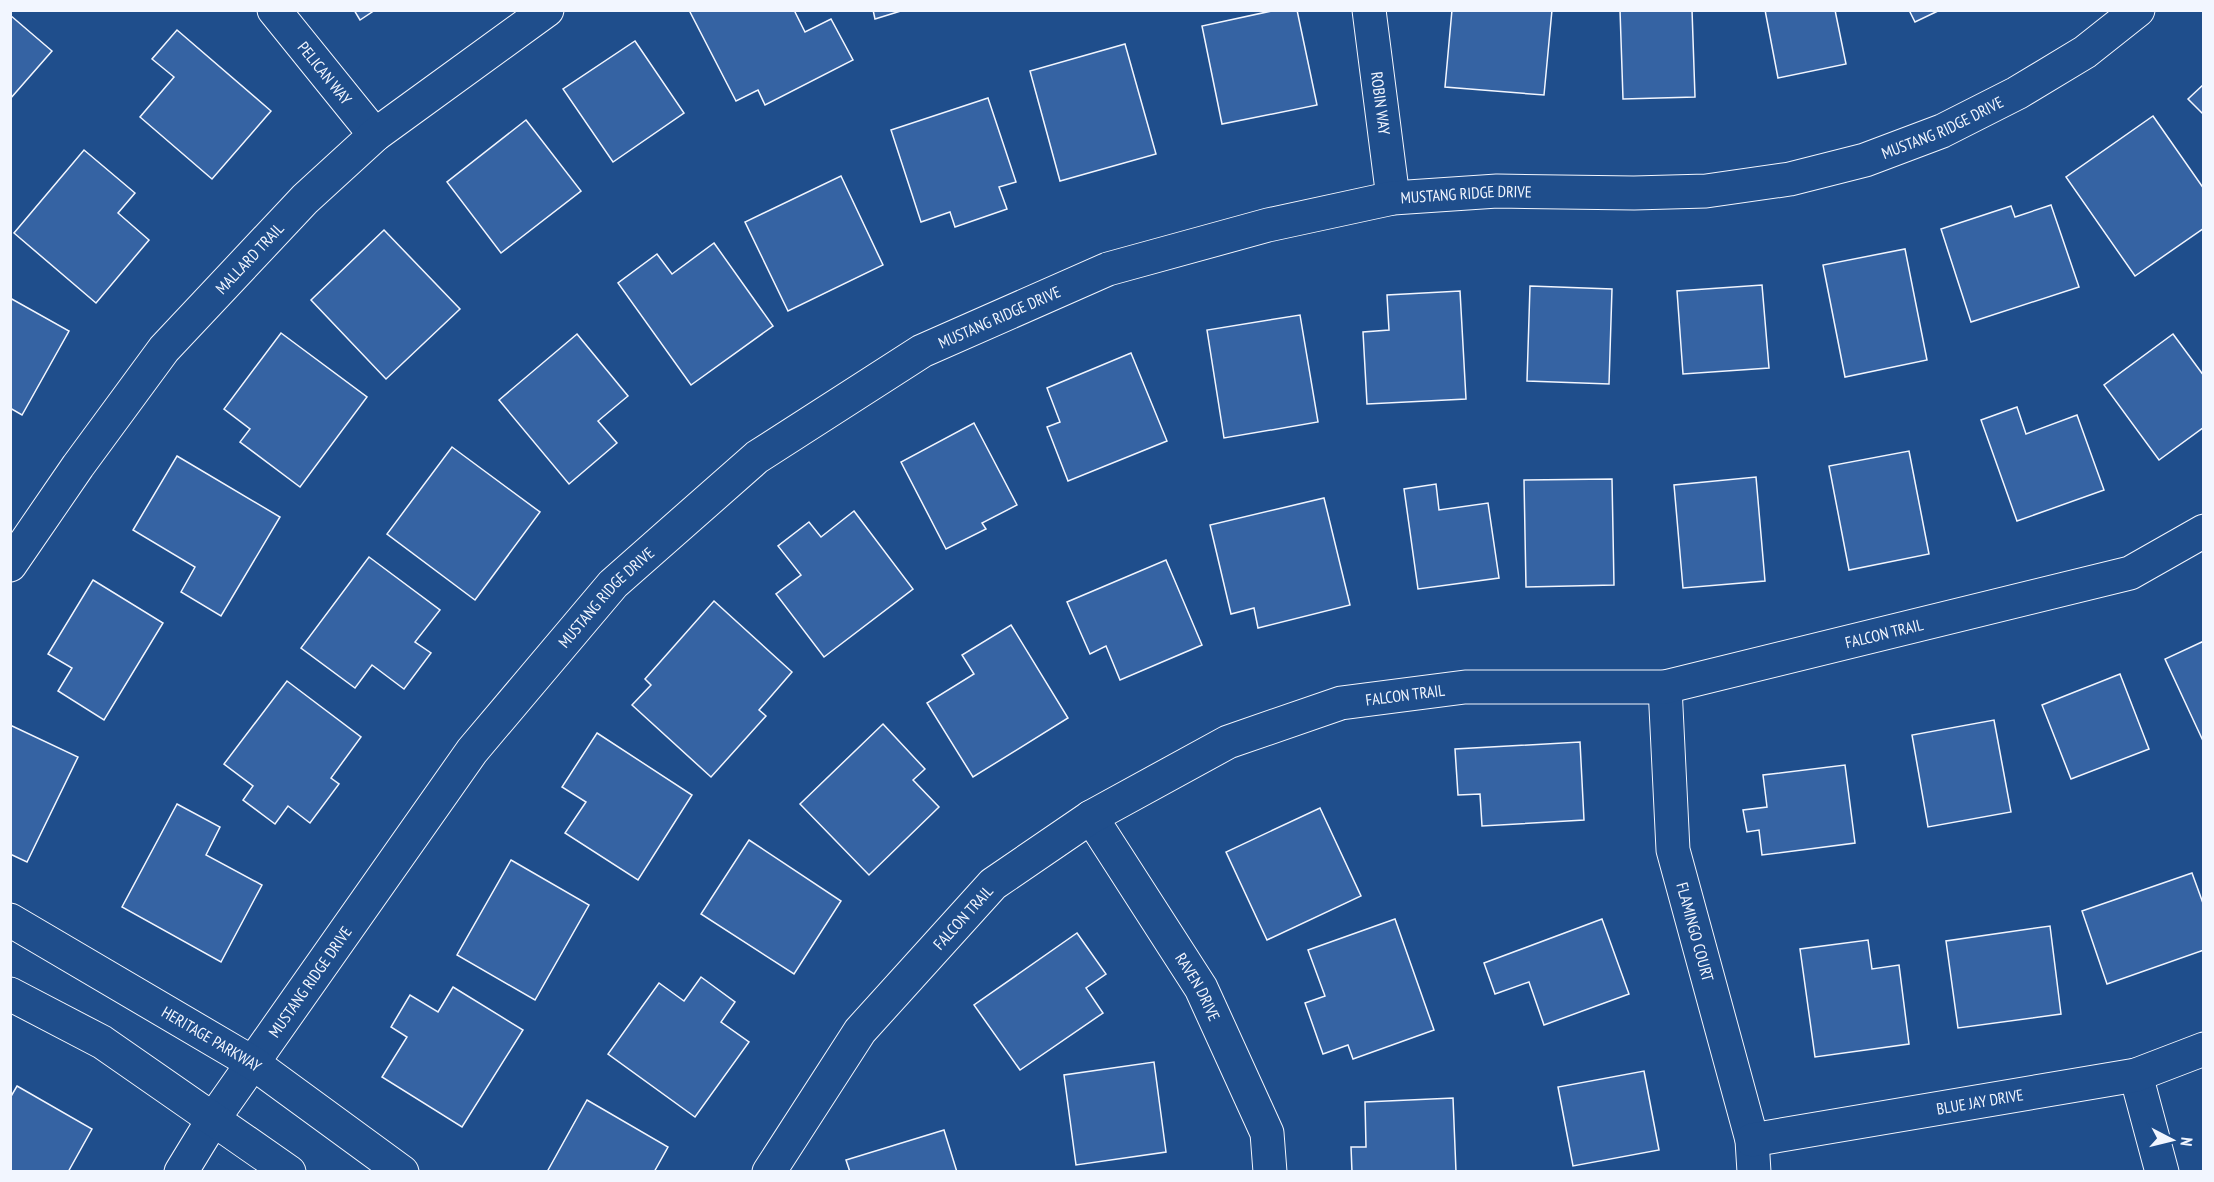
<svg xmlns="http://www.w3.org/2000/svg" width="2214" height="1182" font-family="'PT Sans Narrow',sans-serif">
  <rect width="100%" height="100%" fill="#1f4e8c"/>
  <g fill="#3563a3" stroke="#f2f6ff" stroke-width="1.5">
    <path d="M354 10H375L360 20Z"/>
    <path d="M689 10H794L805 32 831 19 853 60 765 105 758 90 736 101Z"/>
    <path d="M873 10H904L875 19Z"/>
    <path d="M1276 10H1297L1317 105 1222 124 1202 26Z"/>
    <path d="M1452 10H1552L1544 95 1445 87Z"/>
    <path d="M1620 10H1692L1695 97 1623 99Z"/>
    <path d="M1765 10H1835L1846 64 1778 78Z"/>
    <path d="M1909 10H1940L1915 22Z"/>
    <path d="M10 15 52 51 10 99Z"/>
    <path d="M177 30 271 111 212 179 140 117 174 77 152 59Z"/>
    <path d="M635 41 684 113 613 162 563 89Z"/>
    <path d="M1125 44 1156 154 1060 181 1030 71Z"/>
    <path d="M2204 84V115L2188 99Z"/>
    <path d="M988 98 1016 182 999 187 1007 209 955 227 950 212 921 222 891 130Z"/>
    <path d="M2153 116 2204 189V228L2135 276 2066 177Z"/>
    <path d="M526 120 581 191 501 253 447 182Z"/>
    <path d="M84 150 135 193 118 213 149 240 96 303 14 233Z"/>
    <path d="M841 176 883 265 788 311 745 222Z"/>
    <path d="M2051 205 2079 287 1971 322 1941 229 2011 206 2015 217Z"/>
    <path d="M384 230 460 309 386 379 311 300Z"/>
    <path d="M714 243 773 326 691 385 618 283 657 254 672 274Z"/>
    <path d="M1905 249 1927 360 1845 377 1823 265Z"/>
    <path d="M1762 285 1769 368 1683 374 1677 291Z"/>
    <path d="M1530 286 1612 289 1609 384 1527 381Z"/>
    <path d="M1460 291 1466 399 1367 404 1363 332 1389 330 1387 295Z"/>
    <path d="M10 298 69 331 22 415 10 408Z"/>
    <path d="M1300 315 1318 422 1224 438 1207 330Z"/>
    <path d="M281 333 367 397 300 487 240 442 250 429 224 409Z"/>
    <path d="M577 334 628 396 598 421 617 443 569 484 499 400Z"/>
    <path d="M2173 334 2204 376V427L2159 460 2104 385Z"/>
    <path d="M1131 353 1167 441 1068 481 1047 427 1060 422 1047 388Z"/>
    <path d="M2017 407 2026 434 2077 415 2104 490 2017 521 1981 420Z"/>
    <path d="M974 423 1017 505 982 523 986 529 946 549 901 462Z"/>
    <path d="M452 447 540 512 475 600 387 534Z"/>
    <path d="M1909 451 1929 554 1849 570 1829 466Z"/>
    <path d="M177 456 280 517 221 616 181 592 195 567 133 530Z"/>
    <path d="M1756 477 1765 581 1683 588 1674 485Z"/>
    <path d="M1612 479 1614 585 1526 587 1524 480Z"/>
    <path d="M1436 484 1439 510 1488 503 1499 578 1418 589 1404 489Z"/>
    <path d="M1324 498 1350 605 1258 628 1254 608 1231 614 1210 525Z"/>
    <path d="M854 511 913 589 824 657 776 594 801 575 778 546 809 522 821 537Z"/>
    <path d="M369 557 440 610 415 642 431 653 404 689 372 665 355 688 301 648Z"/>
    <path d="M1166 560 1202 645 1120 680 1106 646 1090 654 1067 602Z"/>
    <path d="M93 580 163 623 104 720 58 691 72 668 48 654Z"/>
    <path d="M714 601 792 672 759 710 766 716 711 777 632 705 651 685 645 679Z"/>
    <path d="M1011 625 1068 718 973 777 927 703 974 674 962 655Z"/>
    <path d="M2204 641V743L2165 659Z"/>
    <path d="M2120 674 2149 749 2071 779 2042 705Z"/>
    <path d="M287 681 361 737 331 778 339 784 310 823 288 806 275 824 243 800 253 786 224 764Z"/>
    <path d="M1994 720 2011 812 1928 827 1912 735Z"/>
    <path d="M883 724 925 769 913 780 939 807 869 875 800 804Z"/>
    <path d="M10 725 78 757 27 862 10 854Z"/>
    <path d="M597 733 692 795 638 880 565 833 586 802 562 787Z"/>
    <path d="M1580 742 1584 820 1482 826 1480 794 1458 795 1455 749Z"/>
    <path d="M1845 765 1855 843 1762 855 1759 830 1747 832 1743 810 1767 807 1763 775Z"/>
    <path d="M177 804 220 827 206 855 262 885 221 962 122 907Z"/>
    <path d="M1320 808 1361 896 1267 940 1226 852Z"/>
    <path d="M749 840 841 901 794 974 701 914Z"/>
    <path d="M511 860 589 905 535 1000 457 955Z"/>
    <path d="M2192 873 2204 906V950L2107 984 2082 911Z"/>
    <path d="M1395 919 1434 1030 1353 1059 1348 1045 1323 1054 1305 1003 1325 996 1308 950Z"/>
    <path d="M1602 919 1629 994 1544 1025 1529 982 1495 994 1484 963Z"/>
    <path d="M2050 926 2061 1014 1958 1028 1946 941Z"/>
    <path d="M1077 933 1106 974 1086 988 1103 1013 1020 1070 974 1005Z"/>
    <path d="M1868 940 1872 969 1899 965 1909 1044 1815 1057 1800 949Z"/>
    <path d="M701 977 735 1002 721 1022 749 1042 695 1117 608 1054 659 983 684 1001Z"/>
    <path d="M453 987 523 1030 462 1127 382 1077 407 1037 391 1027 410 995 438 1012Z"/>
    <path d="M1154 1062 1166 1152 1076 1165 1064 1075Z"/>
    <path d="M1644 1071 1659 1150 1573 1166 1558 1087Z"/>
    <path d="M17 1086 92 1129 68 1172H10V1098Z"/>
    <path d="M1453 1098 1456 1172H1352L1351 1147H1366L1365 1102Z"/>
    <path d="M587 1100 668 1147 654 1172H547Z"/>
    <path d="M944 1130 957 1172H850L846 1160Z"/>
  </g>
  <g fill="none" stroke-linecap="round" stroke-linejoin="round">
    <g stroke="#f2f6ff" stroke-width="35">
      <g id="minor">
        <path id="s1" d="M274 10 375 135"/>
        <path id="s2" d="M1369 10 1393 198"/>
        <path id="s3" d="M10 565 78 466 164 349 305 199 375 135 547 10"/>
        <path id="s4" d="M1665 687 1673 850 1752 1140 1754 1172"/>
        <path id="s5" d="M1091 817 1201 988 1267 1133 1270 1172"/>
        <path d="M2136 1075 2162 1172"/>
        <path id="s6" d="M1752 1140 2136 1075 2204 1049"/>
        <path id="s7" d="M181 1172 214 1118 472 751 613 584 757 457 922 351 1108 269 1268 225 1393 198 1497 191 1634 193 1706 191 1790 179 1865 160 1942 131 2017 93 2085 52 2138 10"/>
        <path id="s8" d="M769 1172 860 1031 993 884 1091 817 1228 742 1341 703 1465 687H1665L2130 573 2204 531"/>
      </g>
    </g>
    <g stroke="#f2f6ff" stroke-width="35">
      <g id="major">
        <path id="s9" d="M10 920 253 1063 402 1172"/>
        <path d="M10 994 102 1042 289 1172"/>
      </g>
    </g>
    <use href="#minor" stroke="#1f4e8c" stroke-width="33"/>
    <use href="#major" stroke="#1f4e8c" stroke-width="33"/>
  </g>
  <g text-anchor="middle" stroke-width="4.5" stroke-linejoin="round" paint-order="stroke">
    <g font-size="16" fill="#f2f6ff" stroke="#1f4e8c">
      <text dy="6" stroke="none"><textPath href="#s1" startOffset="81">PELICAN WAY</textPath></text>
      <text dy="6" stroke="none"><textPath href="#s2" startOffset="94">ROBIN WAY</textPath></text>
      <text dy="6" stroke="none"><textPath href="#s7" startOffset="2175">MUSTANG RIDGE DRIVE</textPath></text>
      <text dy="6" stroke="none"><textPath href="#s7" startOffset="1689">MUSTANG RIDGE DRIVE</textPath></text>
      <text dy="6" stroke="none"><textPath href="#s3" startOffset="390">MALLARD TRAIL</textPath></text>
      <text dy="6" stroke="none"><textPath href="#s7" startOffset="1203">MUSTANG RIDGE DRIVE</textPath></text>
      <text dy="6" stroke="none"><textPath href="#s7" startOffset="716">MUSTANG RIDGE DRIVE</textPath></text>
      <text dy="6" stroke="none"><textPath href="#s8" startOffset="1311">FALCON TRAIL</textPath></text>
      <text dy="6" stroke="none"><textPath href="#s8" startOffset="825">FALCON TRAIL</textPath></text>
      <text dy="6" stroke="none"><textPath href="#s8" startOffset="321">FALCON TRAIL</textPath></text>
      <text dy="6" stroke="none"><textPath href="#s4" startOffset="248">FLAMINGO COURT</textPath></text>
      <text dy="6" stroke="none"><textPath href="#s7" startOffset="230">MUSTANG RIDGE DRIVE</textPath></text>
      <text dy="6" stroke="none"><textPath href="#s5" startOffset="201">RAVEN DRIVE</textPath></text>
      <text dy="6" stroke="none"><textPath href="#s9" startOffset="234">HERITAGE PARKWAY</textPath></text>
      <text dy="6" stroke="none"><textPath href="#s6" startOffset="231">BLUE JAY DRIVE</textPath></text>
    </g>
  </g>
  <rect width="2214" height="1182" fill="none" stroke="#f2f6ff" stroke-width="24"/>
  <g transform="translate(2172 1140) rotate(97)" stroke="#1f4e8c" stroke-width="4.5" paint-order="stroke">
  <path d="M0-4.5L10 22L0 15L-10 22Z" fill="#f2f6ff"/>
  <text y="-9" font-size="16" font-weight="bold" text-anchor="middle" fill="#f2f6ff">N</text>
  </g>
</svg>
